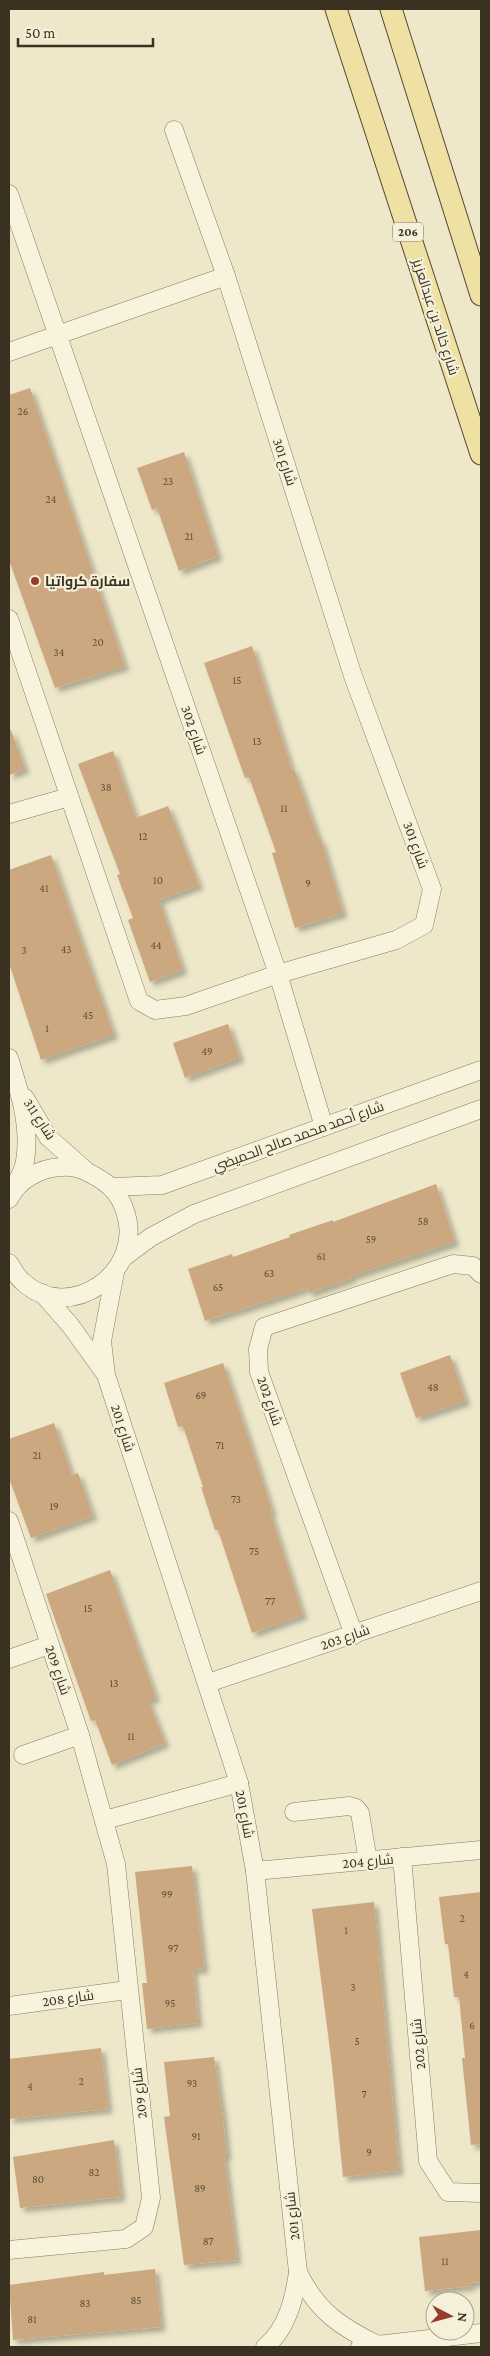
<svg xmlns="http://www.w3.org/2000/svg" width="490" height="2356" font-family="'Crimson Pro',Cairo,serif">
  <defs>
    <filter id="shadow"><feDropShadow dx="4.5" dy="4.5" stdDeviation="2.5" flood-color="#0004"/></filter>
  </defs>
  <rect width="100%" height="100%" fill="#eee7c9"/>
  <g fill="#cba880" filter="url(#shadow)">
    <path d="M30 388 125 666 55 688 9 560V395Z"/>
    <path d="M184 452 218 556 179 571 157 508 152 510 137 468Z"/>
    <path d="M252 646 292 770 294 769 319 839H321L343 913 295 928 272 853 276 852 249 777 245 778 204 663Z"/>
    <path d="M9 730H11L25 769 9 775Z"/>
    <path d="M113 751 136 818 168 806 199 885 159 900 183 970 150 982 128 920 133 918 117 875 120 874 78 764Z"/>
    <path d="M51 855 114 1035 41 1060 9 963V870Z"/>
    <path d="M228 1024 240 1058 185 1078 173 1043Z"/>
    <path d="M436 1184 455 1242 351 1276 352 1278 309 1293 307 1288 205 1321 188 1269 232 1254 233 1257 290 1237 289 1235 333 1220V1222Z"/>
    <path d="M450 1355 466 1401 416 1418 400 1373Z"/>
    <path d="M223 1363 255 1458 272 1511 270 1512 303 1615 252 1633 218 1530H215L201 1487H203L183 1426 178 1427 164 1383Z"/>
    <path d="M54 1423 72 1475 78 1473 93 1516 31 1538 9 1478V1439Z"/>
    <path d="M110 1570 156 1698 148 1700 165 1743 112 1765 95 1720 91 1721 46 1594Z"/>
    <path d="M192 1866 204 1969 193 1970 198 2023 147 2029 142 1983H147L135 1872Z"/>
    <path d="M481 1892V2144L471 2145 462 2058H465L459 1997H454L448 1944H445L439 1897Z"/>
    <path d="M374 1902 399 2171 343 2177 332 2066 312 1909Z"/>
    <path d="M101 2048 108 2109 9 2119V2059Z"/>
    <path d="M214 2057 222 2111 227 2156H224L237 2260 184 2265 164 2117 170 2116 164 2062Z"/>
    <path d="M114 2140 121 2197 20 2208 13 2157Z"/>
    <path d="M481 2230V2282L470 2283 471 2286 425 2291 419 2237Z"/>
    <path d="M155 2269 161 2327 13 2340 9 2285 104 2272V2275Z"/>
  </g>
  <g fill="none" stroke-linecap="round" stroke-linejoin="round">
    <g stroke="#8a7a5e" stroke-width="19">
      <g id="minor">
        <path d="M9 194 278 974 324 1127"/>
        <path d="M9 352 226 276"/>
        <path d="M9 619 139 1001 155 1010 186 1006 278 974 396 940 424 925 432 889 353 676 226 276 174 130"/>
        <path d="M9 814 69 797"/>
        <path d="M9 1058C19 1090 31 1126 25 1161 24 1170 18 1179 15 1186"/>
        <path d="M25 1098 48 1137 84 1169"/>
        <path d="M112 1187 162 1185 481 1070"/>
        <path d="M9 1199C18 1180 40 1168 61 1167 78 1165 90 1173 103 1181 115 1189 121 1198 125 1211 146 1271 70 1325 23 1282 17 1277 13 1269 9 1263"/>
        <path d="M124 1257 151 1237 194 1214 481 1109"/>
        <path d="M115 1272 102 1341 106 1375 239 1783 255 1871 298 2272C294 2300 287 2329 265 2347"/>
        <path d="M42 1293 70 1325 104 1372"/>
        <path d="M9 1521 80 1735 116 1864 151 2198 144 2227 126 2239 9 2250"/>
        <path d="M354 1635 259 1372 258 1349 264 1327 453 1264 473 1266 481 1274"/>
        <path d="M9 1659 49 1645"/>
        <path d="M208 1683 481 1591"/>
        <path d="M23 1755 80 1735"/>
        <path d="M294 1812 349 1806 356 1808 360 1813 368 1861"/>
        <path d="M105 1820 239 1783"/>
        <path d="M402 1857 428 2161 448 2192 481 2193"/>
        <path d="M255 1871 481 1850"/>
        <path d="M9 2006 127 1990"/>
        <path d="M298 2272C316 2310 340 2327 378 2345"/>
        <path d="M360 2347 481 2333"/>
      </g>
    </g>
    <g stroke="#584832" stroke-width="23">
      <g id="major">
        <path d="M336 9 481 454"/>
        <path d="M391 9 481 295"/>
      </g>
    </g>
    <use href="#minor" stroke="#f8f3dc" stroke-width="18"/>
    <use href="#major" stroke="#efe0a3" stroke-width="21"/>
  </g>
  <circle fill="#983b2f" stroke="#f5f0d9" stroke-width="2" cx="35" cy="581" r="5"/>
  <g text-anchor="middle" stroke-width="4.5" stroke-linejoin="round" paint-order="stroke">
    <g font-size="11" fill="#5f4f39">
      <text x="23" y="415">26</text>
      <text x="168" y="485">23</text>
      <text x="51" y="503">24</text>
      <text x="189" y="540">21</text>
      <text x="98" y="646">20</text>
      <text x="59" y="656">34</text>
      <text x="237" y="684">15</text>
      <text x="257" y="745">13</text>
      <text x="106" y="791">38</text>
      <text x="284" y="812">11</text>
      <text x="143" y="840">12</text>
      <text x="158" y="884">10</text>
      <text x="308" y="887">9</text>
      <text x="44" y="892">41</text>
      <text x="156" y="949">44</text>
      <text x="66" y="953">43</text>
      <text x="24" y="954">3</text>
      <text x="88" y="1019">45</text>
      <text x="47" y="1032">1</text>
      <text x="207" y="1055">49</text>
      <text x="423" y="1225">58</text>
      <text x="371" y="1243">59</text>
      <text x="321" y="1260">61</text>
      <text x="269" y="1277">63</text>
      <text x="218" y="1291">65</text>
      <text x="433" y="1391">48</text>
      <text x="201" y="1399">69</text>
      <text x="220" y="1449">71</text>
      <text x="37" y="1459">21</text>
      <text x="236" y="1503">73</text>
      <text x="54" y="1510">19</text>
      <text x="254" y="1555">75</text>
      <text x="270" y="1605">77</text>
      <text x="88" y="1612">15</text>
      <text x="114" y="1687">13</text>
      <text x="131" y="1740">11</text>
      <text x="167" y="1898">99</text>
      <text x="462" y="1922">2</text>
      <text x="346" y="1934">1</text>
      <text x="173" y="1952">97</text>
      <text x="466" y="1978">4</text>
      <text x="353" y="1991">3</text>
      <text x="170" y="2007">95</text>
      <text x="472" y="2029">6</text>
      <text x="357" y="2045">5</text>
      <text x="81" y="2085">2</text>
      <text x="192" y="2087">93</text>
      <text x="30" y="2090">4</text>
      <text x="364" y="2098">7</text>
      <text x="196" y="2140">91</text>
      <text x="369" y="2156">9</text>
      <text x="94" y="2176">82</text>
      <text x="38" y="2183">80</text>
      <text x="200" y="2192">89</text>
      <text x="208" y="2245">87</text>
      <text x="445" y="2265">11</text>
      <text x="136" y="2304">85</text>
      <text x="85" y="2307">83</text>
      <text x="32" y="2323">81</text>
    </g>
    <rect fill="#f5f0d9" stroke="#736a58" stroke-width="1" x="393" y="222.5" width="30" height="19" rx="4"/>
    <g font-size="12" font-weight="bold" fill="#3b3121">
      <text x="408" y="236">206</text>
    </g>
    <g font-size="14" fill="#3b3121" stroke="#f5f0d9">
      <text transform="translate(436 317) rotate(72)" y="5">شارع خالد بن عبدالعزيز</text>
      <text transform="translate(285 462) rotate(72)" y="5">شارع 301</text>
      <text transform="translate(194 730) rotate(71)" y="5">شارع 302</text>
      <text transform="translate(416 845) rotate(70)" y="5">شارع 301</text>
      <text transform="translate(40 1119) rotate(57)" y="5">شارع 311</text>
      <text transform="translate(298 1136) rotate(-20)" y="5">شارع أحمد محمد صالح الحميضي</text>
      <text transform="translate(270 1401) rotate(71)" y="5">شارع 202</text>
      <text transform="translate(123 1428) rotate(72)" y="5">شارع 201</text>
      <text transform="translate(345 1637) rotate(-19)" y="5">شارع 203</text>
      <text transform="translate(58 1670) rotate(71)" y="5">شارع 209</text>
      <text transform="translate(245 1814) rotate(79)" y="5">شارع 201</text>
      <text transform="translate(368 1861) rotate(-5)" y="5">شارع 204</text>
      <text transform="translate(68 1998) rotate(-8)" y="5">شارع 208</text>
      <text transform="translate(418 2044) rotate(-95)" y="5">شارع 202</text>
      <text transform="translate(139 2093) rotate(-96)" y="5">شارع 209</text>
      <text transform="translate(292 2216) rotate(-96)" y="5">شارع 201</text>
    </g>
    <g font-size="14" font-weight="bold" fill="#3b3121" stroke="#f5f0d9" text-anchor="start">
      <text x="45" y="586">سفارة كرواتيا</text>
    </g>
  </g>
  <rect width="490" height="2356" fill="none" stroke="#3b3121" stroke-width="20"/>
  <g transform="translate(450 2316) rotate(96)"><circle r="24" fill="#f5f0d9" stroke="#aba48f"/>
  <path d="M0-4L9 19L0 12L-9 19Z" fill="#983b2f"/>
  <text y="-8" font-size="14" font-weight="bold" text-anchor="middle" fill="#3b3121">N</text>
  </g>
  <path d="M18 38v8h135v-8" fill="none" stroke="#3b3121" stroke-width="2.5"/>
  <text x="25" y="38" font-size="15" fill="#3b3121" stroke="#f5f0d9" stroke-width="4" paint-order="stroke">50 m</text>
</svg>
